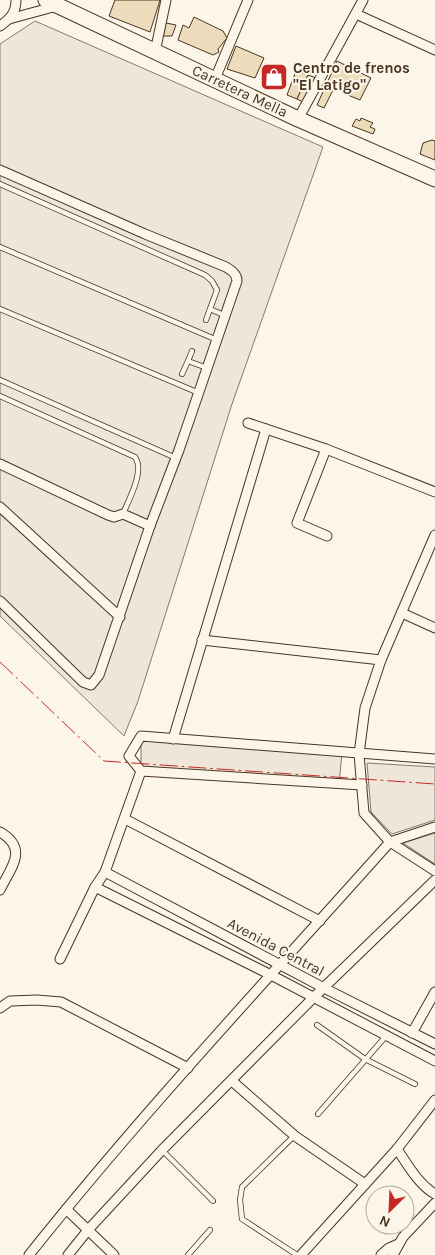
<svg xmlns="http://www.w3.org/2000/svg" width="435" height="1255" font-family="Karla,sans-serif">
  <rect width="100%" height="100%" fill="#fbf6e9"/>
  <g fill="#ede6d9" stroke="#887966">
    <path d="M35 21 323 147 232 404 138 701 124 736 0 616V44Z"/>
    <path d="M141 736 342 753 339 784 141 771Z"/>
    <path d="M367 763 435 767V820L392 834 371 812Z"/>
    <path d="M435 833V864L403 843Z"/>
  </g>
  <g fill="#ecdcbc" stroke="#4a3520">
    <path d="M115 0H160L150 32 109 16Z"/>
    <path d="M194 17 223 31 227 38 218 49 219 52 213 55 178 40 183 25 189 28Z"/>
    <path d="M166 23 176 25 172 36H163Z"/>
    <path d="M236 46 264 58 255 78 227 69Z"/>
    <path d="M337 61 371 78 360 100 343 93 345 89 336 84 324 108 317 105Z"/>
    <path d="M296 71 308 75 297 99 287 95Z"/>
    <path d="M308 75 319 79 307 104 297 99Z"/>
    <path d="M361 118 373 123 370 127 375 129 373 134 352 126 356 119 360 121Z"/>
    <path d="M432 140 435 141V160L420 154 423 143Z"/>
  </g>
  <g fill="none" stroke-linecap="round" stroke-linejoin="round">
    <g stroke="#4a3520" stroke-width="6">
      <g id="lane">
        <path d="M0 184 205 275 212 281 217 290 210 309"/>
        <path d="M0 247 217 340"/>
        <path d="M0 309 199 393"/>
        <path d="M206 320 210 309 226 316"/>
        <path d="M192 351 188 361 207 368"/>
        <path d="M182 374 188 361"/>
        <path d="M0 380 176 458"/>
        <path d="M0 396 135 457C145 471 129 499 123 514"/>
        <path d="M317 1025 365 1059 415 1084"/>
        <path d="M318 1114 386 1036"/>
        <path d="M294 1136 242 1187 240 1200 242 1219 297 1255"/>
        <path d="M162 1150 213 1201"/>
        <path d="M188 1255 210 1230"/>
      </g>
    </g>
    <g stroke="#4a3520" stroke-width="11">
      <g id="street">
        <path d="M356 14 435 50"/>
        <path d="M9 19 57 6"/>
        <path d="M0 26C10 19 16 13 16 0"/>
        <path d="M155 52 166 0"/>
        <path d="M215 79 248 0"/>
        <path d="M298 119 363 0"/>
        <path d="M0 170 145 234 226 267C232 271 237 274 237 281L179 450 150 526 123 514 114 517 108 515 0 464"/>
        <path d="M248 423 326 449 435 492"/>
        <path d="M326 449 297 523 327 536"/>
        <path d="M0 507 120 617"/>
        <path d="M435 535 381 660 365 708 359 754 364 813 390 842 435 871"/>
        <path d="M0 601 83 682 91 685 99 675 150 526"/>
        <path d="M402 613 435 628"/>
        <path d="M202 640 381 660"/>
        <path d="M173 739 266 429"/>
        <path d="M362 785 141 771 129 756 141 736 435 759"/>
        <path d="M125 819 320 921"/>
        <path d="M0 832C29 849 11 867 0 890"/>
        <path d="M105 872 324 988 435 1044"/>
        <path d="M95 887 271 975 435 1061"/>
        <path d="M60 959 95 887 105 872 141 771"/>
        <path d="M0 1008 10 1001 37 1000 61 1002 188 1068"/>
        <path d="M412 1033 435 992"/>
        <path d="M232 1081 295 1136 365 1184"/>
        <path d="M397 1149C408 1165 418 1184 435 1194"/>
        <path d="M66 1209 114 1255"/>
        <path d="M29 1255C143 1112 268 979 390 842L435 827"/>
        <path d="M68 1255 88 1230 162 1150 313 998 435 880"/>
        <path d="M301 1255 397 1149 435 1100"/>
        <path d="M381 1255 389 1248 398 1244"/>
        <path d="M393 1255 403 1237 435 1203"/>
      </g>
    </g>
    <g stroke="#4a3520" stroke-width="17">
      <path id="primary" d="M46 0 298 119 435 179"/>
    </g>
    <use href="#lane" stroke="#fbf6e9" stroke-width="4.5"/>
    <use href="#street" stroke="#fbf6e9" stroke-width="9"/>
    <use href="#primary" stroke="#fbf6e9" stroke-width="15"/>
    <path stroke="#c62828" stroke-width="1" stroke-dasharray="18 4 2.5 4" stroke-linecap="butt" d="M0 662 104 761 435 784"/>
  </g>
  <defs>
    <g id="shop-square" transform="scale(1.4375)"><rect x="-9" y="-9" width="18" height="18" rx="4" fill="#c62828" stroke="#fbf6e9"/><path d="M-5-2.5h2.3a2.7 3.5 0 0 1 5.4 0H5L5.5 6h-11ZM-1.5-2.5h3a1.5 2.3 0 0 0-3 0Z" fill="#fff"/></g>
  </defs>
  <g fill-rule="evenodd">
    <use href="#shop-square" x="274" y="77"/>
  </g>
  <g text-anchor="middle" stroke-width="4" stroke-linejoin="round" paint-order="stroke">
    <g font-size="15" font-weight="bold" fill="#4a3520" stroke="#fbf6e9" text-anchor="start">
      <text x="293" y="73">Centro de frenos<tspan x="293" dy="17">"El Latigo"</tspan></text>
    </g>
    <g font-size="15" fill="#4a3520" stroke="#fbf6e9">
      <text transform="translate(240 91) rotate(25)" y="5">Carretera Mella</text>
      <text transform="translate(276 947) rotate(28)" y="5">Avenida Central</text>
    </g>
  </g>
  <g transform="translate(390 1210) rotate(204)"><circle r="24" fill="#fbf6e9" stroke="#b4a999"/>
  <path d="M0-4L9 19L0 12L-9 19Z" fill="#c62828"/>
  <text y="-8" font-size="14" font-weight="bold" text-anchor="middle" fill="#4a3520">N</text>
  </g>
</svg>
